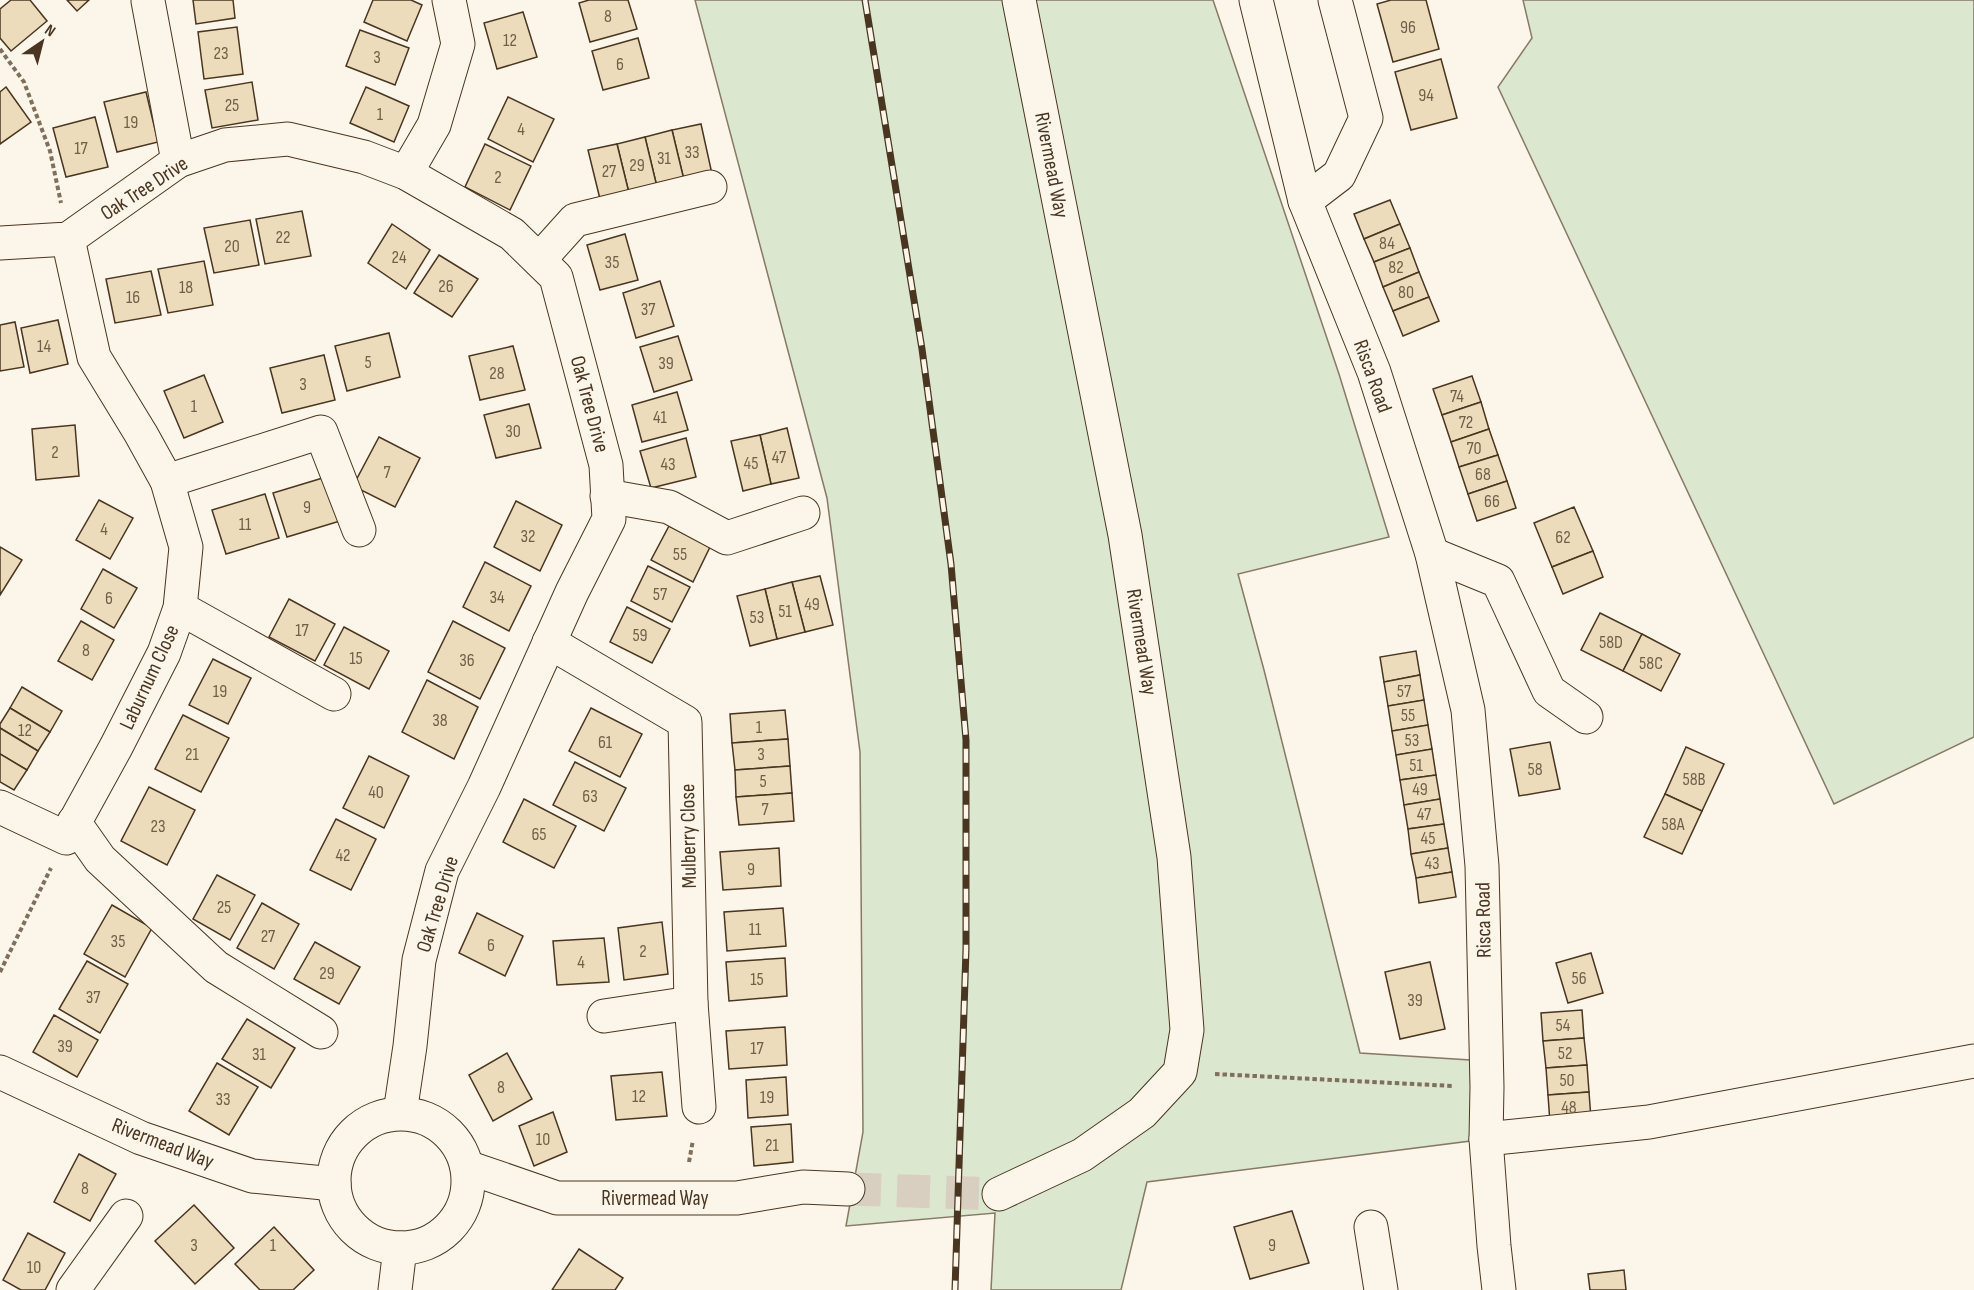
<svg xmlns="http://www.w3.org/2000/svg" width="1974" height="1290" font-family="'Sofia Sans Condensed',sans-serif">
  <rect width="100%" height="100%" fill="#fbf6e9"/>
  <g fill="#dce7d0" stroke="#887966" stroke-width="1.5">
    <path d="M695 0H1213L1339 374 1389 537 1238 574 1264 670 1360 1053 1486 1061V1139L1147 1182 1121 1290H991L995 1213 846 1226 863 1132 860 752 827 498Z"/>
    <path d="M1523 0H1974V737L1834 804 1498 87 1532 38Z"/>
  </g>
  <g fill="#ecdcbc" stroke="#4a3520" stroke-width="1.5">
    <path d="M11 0H30L47 21 11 51 0 38V9Z"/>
    <path d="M67 0H89L77 11Z"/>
    <path d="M193 0H233L235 18 196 24Z"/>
    <path d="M373 0H411L422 5 407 41 364 22Z"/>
    <path d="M589 0H628L637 29 590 42 579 3Z"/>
    <path d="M1391 0H1426L1439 49 1393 62 1377 4Z"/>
    <path d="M523 12 537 57 497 69 484 23Z"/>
    <path d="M237 27 243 74 204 79 198 32Z"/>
    <path d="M360 30 409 48 395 85 346 66Z"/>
    <path d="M638 38 649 78 603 90 592 51Z"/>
    <path d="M1441 59 1457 118 1411 130 1395 72Z"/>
    <path d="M252 82 258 120 212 128 205 90Z"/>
    <path d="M6 87 31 122 0 144V92Z"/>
    <path d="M366 87 409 106 394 142 350 123Z"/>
    <path d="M146 92 158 142 117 152 104 102Z"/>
    <path d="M508 97 554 119 533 162 488 139Z"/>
    <path d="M95 117 108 167 66 177 53 128Z"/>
    <path d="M701 124 712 174 684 180 672 130Z"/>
    <path d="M672 130 684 180 657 187 645 137Z"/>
    <path d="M645 137 657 187 629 193 617 144Z"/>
    <path d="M485 144 531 166 510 210 465 187Z"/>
    <path d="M617 144 629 193 600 199 588 150Z"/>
    <path d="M1390 200 1400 224 1364 239 1354 214Z"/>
    <path d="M302 211 311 256 265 264 256 219Z"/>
    <path d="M250 220 259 265 214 273 204 228Z"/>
    <path d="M392 224 430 250 406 289 368 263Z"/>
    <path d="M1400 224 1410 248 1374 262 1364 239Z"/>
    <path d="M625 234 638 280 600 290 587 245Z"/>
    <path d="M1410 248 1419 272 1383 287 1374 262Z"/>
    <path d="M439 255 478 279 452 317 414 293Z"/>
    <path d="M204 261 213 305 168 313 158 269Z"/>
    <path d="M151 271 161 315 115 323 106 279Z"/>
    <path d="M1419 272 1429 297 1393 311 1383 287Z"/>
    <path d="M660 281 674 326 636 338 623 293Z"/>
    <path d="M1429 297 1439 321 1403 336 1393 311Z"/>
    <path d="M58 320 68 364 30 373 21 328Z"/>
    <path d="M15 322 24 367 0 371V325Z"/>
    <path d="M389 333 400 377 347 391 335 346Z"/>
    <path d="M678 336 692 380 654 392 640 347Z"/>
    <path d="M513 346 525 390 480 400 469 356Z"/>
    <path d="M324 355 335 400 282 413 270 368Z"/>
    <path d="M204 375 223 422 184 438 164 391Z"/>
    <path d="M1472 376 1481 402 1442 415 1433 389Z"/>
    <path d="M677 392 688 430 642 442 632 405Z"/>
    <path d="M1481 402 1489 429 1451 442 1442 415Z"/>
    <path d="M529 404 541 448 496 458 484 415Z"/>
    <path d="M75 425 79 476 36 480 32 429Z"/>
    <path d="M787 428 799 478 771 484 760 435Z"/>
    <path d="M1489 429 1498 455 1459 467 1451 442Z"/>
    <path d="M760 435 771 484 743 491 731 441Z"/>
    <path d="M379 437 420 458 395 507 353 486Z"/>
    <path d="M686 438 696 477 651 488 640 451Z"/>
    <path d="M1498 455 1507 481 1468 494 1459 467Z"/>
    <path d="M326 477 340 521 287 537 273 493Z"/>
    <path d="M1507 481 1516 508 1477 521 1468 494Z"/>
    <path d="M265 494 279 538 226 554 212 510Z"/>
    <path d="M99 500 133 518 110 559 76 540Z"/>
    <path d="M516 501 562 525 540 571 494 547Z"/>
    <path d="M1574 507 1593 551 1552 567 1534 523Z"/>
    <path d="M669 526 710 547 693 582 651 560Z"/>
    <path d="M0 547 22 560 0 595Z"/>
    <path d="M1593 551 1603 577 1563 594 1552 567Z"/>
    <path d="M485 562 531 586 509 631 463 607Z"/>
    <path d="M648 566 690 587 672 622 631 601Z"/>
    <path d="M103 569 137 588 114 628 81 609Z"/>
    <path d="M820 576 833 625 805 632 792 582Z"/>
    <path d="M792 582 805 632 777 639 765 589Z"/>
    <path d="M765 589 777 639 750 646 737 596Z"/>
    <path d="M289 599 335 624 315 661 269 637Z"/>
    <path d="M627 607 670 629 652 663 610 642Z"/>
    <path d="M1600 613 1642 634 1623 671 1581 650Z"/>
    <path d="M81 621 114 640 92 680 58 661Z"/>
    <path d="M453 621 505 648 480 699 428 672Z"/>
    <path d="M344 627 389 651 369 689 324 665Z"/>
    <path d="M1642 634 1680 654 1661 691 1623 671Z"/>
    <path d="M1416 651 1420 675 1384 682 1380 657Z"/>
    <path d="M213 659 251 678 228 724 189 705Z"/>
    <path d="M1420 675 1424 700 1388 706 1384 682Z"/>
    <path d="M427 680 478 707 454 759 402 732Z"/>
    <path d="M22 687 62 711 50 732 10 708Z"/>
    <path d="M1424 700 1428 725 1392 731 1388 706Z"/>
    <path d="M10 708 50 732 38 751 0 728V724Z"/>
    <path d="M591 708 642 734 620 777 569 751Z"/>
    <path d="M785 710 788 739 732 743 730 714Z"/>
    <path d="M183 715 229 738 201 792 155 769Z"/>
    <path d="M1428 725 1432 749 1396 755 1392 731Z"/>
    <path d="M0 728 38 751 27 770 0 754Z"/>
    <path d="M788 739 790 766 735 770 732 743Z"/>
    <path d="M1550 742 1560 789 1519 796 1510 749Z"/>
    <path d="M1686 747 1724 764 1702 811 1665 794Z"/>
    <path d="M1432 749 1436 775 1400 780 1396 755Z"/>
    <path d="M0 754 27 770 14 790 0 782Z"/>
    <path d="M369 756 409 776 384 828 343 808Z"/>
    <path d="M575 762 626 788 604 831 553 805Z"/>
    <path d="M790 766 792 793 736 797 735 770Z"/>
    <path d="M1436 775 1440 799 1404 805 1400 780Z"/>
    <path d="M149 787 195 810 167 865 121 841Z"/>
    <path d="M792 793 794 821 739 825 736 797Z"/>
    <path d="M1665 794 1702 811 1682 854 1644 837Z"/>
    <path d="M524 799 576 826 554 868 503 842Z"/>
    <path d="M1440 799 1444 824 1408 829 1404 805Z"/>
    <path d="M336 819 376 839 351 890 310 870Z"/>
    <path d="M1444 824 1448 848 1411 854 1408 829Z"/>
    <path d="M779 848 781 886 723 890 720 852Z"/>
    <path d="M1448 848 1452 872 1416 878 1411 854Z"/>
    <path d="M1452 872 1456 897 1419 903 1416 878Z"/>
    <path d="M217 875 255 895 230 940 193 919Z"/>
    <path d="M262 903 299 924 274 969 237 948Z"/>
    <path d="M112 905 152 928 125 977 84 954Z"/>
    <path d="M783 908 786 946 727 951 724 912Z"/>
    <path d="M477 913 523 936 505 976 459 953Z"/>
    <path d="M662 922 668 974 624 980 618 928Z"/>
    <path d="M604 938 609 982 557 985 553 941Z"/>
    <path d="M315 942 360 967 339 1004 294 979Z"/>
    <path d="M1591 953 1603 993 1568 1003 1556 963Z"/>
    <path d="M785 958 787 996 729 1001 726 962Z"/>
    <path d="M87 961 128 984 100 1033 59 1009Z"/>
    <path d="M1430 962 1445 1029 1400 1039 1385 972Z"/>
    <path d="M1582 1010 1584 1038 1543 1041 1541 1013Z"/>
    <path d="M54 1015 98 1040 77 1077 33 1052Z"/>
    <path d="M247 1019 295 1048 271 1088 222 1059Z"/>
    <path d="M785 1027 787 1065 729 1069 726 1031Z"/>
    <path d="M1584 1038 1587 1065 1546 1068 1543 1041Z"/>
    <path d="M507 1053 532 1099 493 1121 469 1075Z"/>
    <path d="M217 1063 258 1087 229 1135 189 1111Z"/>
    <path d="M1587 1065 1589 1092 1548 1095 1546 1068Z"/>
    <path d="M662 1072 667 1116 616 1120 611 1076Z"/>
    <path d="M786 1077 788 1115 748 1118 746 1080Z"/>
    <path d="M1589 1092 1591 1119 1550 1123 1548 1095Z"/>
    <path d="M553 1112 567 1152 534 1166 519 1126Z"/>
    <path d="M791 1124 793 1162 754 1166 751 1127Z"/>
    <path d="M79 1154 116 1174 90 1221 54 1202Z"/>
    <path d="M194 1205 234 1248 195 1284 155 1241Z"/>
    <path d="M1292 1211 1309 1263 1250 1279 1234 1227Z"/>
    <path d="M274 1227 314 1270 293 1290H260L235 1264Z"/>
    <path d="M28 1233 65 1253 45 1290H21L3 1280Z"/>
    <path d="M579 1249 623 1278 615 1290H552Z"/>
    <path d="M1624 1270 1626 1290H1590L1588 1274Z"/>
  </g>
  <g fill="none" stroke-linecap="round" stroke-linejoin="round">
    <path stroke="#d8cfc1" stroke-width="33" stroke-dasharray="33 16" stroke-linecap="butt" d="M848 1189 999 1194"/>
    <g stroke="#4a3520" stroke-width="35">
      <g id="minor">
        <path d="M148 1 178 161"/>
        <path d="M406 173 434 125 458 44 449 0"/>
        <path d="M1305 201 1339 175 1366 118 1335 0"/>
        <path d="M0 243 68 239 178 161 225 145 288 139 364 157 406 173 512 234 556 277 606 465 609 519 572 592 484 787 442 871 419 960 410 1046 400 1113"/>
        <path d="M539 260 575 220 710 187"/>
        <path d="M167 481 321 432 359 530"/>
        <path d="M607 496 669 507 727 538 803 513"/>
        <path d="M1432 554 1498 581 1549 691 1586 717"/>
        <path d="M180 608 334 694"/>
        <path d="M549 642 685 722 691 1003 699 1107"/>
        <path d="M0 807 66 838 116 747 164 653 180 608 186 547 167 481 141 434 94 357 68 239"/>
        <path d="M74 822 100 859 216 967 321 1032"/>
        <path d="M604 1016 691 1003"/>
        <path d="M0 1072 141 1138 252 1176 334 1184"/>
        <circle cx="401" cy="1181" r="67"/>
        <path d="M1486 1139 1649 1122 1974 1061"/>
        <path d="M467 1167 557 1198H737L803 1187 848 1189"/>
        <path d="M999 1194 1082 1155 1142 1113 1180 1072 1187 1030 1174 857 1125 535 1019 0"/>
        <path d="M1371 1227 1381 1290"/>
        <path d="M73 1290 126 1216"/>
        <path d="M395 1290 400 1248"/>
      </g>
    </g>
    <g stroke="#4a3520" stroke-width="35">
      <path id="major" d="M1256 0 1305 201 1374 372 1432 554 1468 710 1482 866 1487 1087 1486 1139 1494 1246 1499 1290"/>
    </g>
    <g stroke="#7f6f5c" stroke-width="4" stroke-dasharray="4.5 3" stroke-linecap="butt">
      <path d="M0 49 24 82 50 151 61 203"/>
      <path d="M0 972 51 868"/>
      <path d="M1215 1074 1453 1086"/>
      <path d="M689 1162 693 1140"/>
    </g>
    <use href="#minor" stroke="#fbf6e9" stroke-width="33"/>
    <use href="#major" stroke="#fbf6e9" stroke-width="33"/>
    <g stroke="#4a3520" stroke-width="7">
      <path id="rail" d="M865 0 922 349 951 564 966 740V949L955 1290"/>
    </g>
    <use href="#rail" stroke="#fbf6e9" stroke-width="4.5" stroke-dasharray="14" stroke-linecap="butt"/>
  </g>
  <g text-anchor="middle" stroke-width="4.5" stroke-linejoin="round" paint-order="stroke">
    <g font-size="18" fill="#725f47">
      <text x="608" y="22">8</text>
      <text x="1408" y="33">96</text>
      <text x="510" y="46">12</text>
      <text x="221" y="59">23</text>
      <text x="377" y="63">3</text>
      <text x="620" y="70">6</text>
      <text x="1426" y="101">94</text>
      <text x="232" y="111">25</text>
      <text x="380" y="120">1</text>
      <text x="131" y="128">19</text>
      <text x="521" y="135">4</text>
      <text x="81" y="154">17</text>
      <text x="692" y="158">33</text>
      <text x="664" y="164">31</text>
      <text x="637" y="171">29</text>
      <text x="609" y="177">27</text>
      <text x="498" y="183">2</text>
      <text x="283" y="243">22</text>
      <text x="1387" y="249">84</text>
      <text x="232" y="252">20</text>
      <text x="399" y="263">24</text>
      <text x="612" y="268">35</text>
      <text x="1396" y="273">82</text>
      <text x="446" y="292">26</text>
      <text x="186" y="293">18</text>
      <text x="1406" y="298">80</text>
      <text x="133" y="303">16</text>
      <text x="648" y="315">37</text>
      <text x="44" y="352">14</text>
      <text x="368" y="368">5</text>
      <text x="666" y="369">39</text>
      <text x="497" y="379">28</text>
      <text x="303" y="390">3</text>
      <text x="1457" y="402">74</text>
      <text x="194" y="412">1</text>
      <text x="660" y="423">41</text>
      <text x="1466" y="428">72</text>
      <text x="513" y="437">30</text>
      <text x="1474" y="454">70</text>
      <text x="55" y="458">2</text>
      <text x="779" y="463">47</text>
      <text x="751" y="469">45</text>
      <text x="668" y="470">43</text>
      <text x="387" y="478">7</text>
      <text x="1483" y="480">68</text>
      <text x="1492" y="507">66</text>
      <text x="307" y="513">9</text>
      <text x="245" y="530">11</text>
      <text x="104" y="535">4</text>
      <text x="528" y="542">32</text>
      <text x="1563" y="543">62</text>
      <text x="680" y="560">55</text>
      <text x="660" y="600">57</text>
      <text x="497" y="603">34</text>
      <text x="109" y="604">6</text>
      <text x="812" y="610">49</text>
      <text x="785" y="617">51</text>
      <text x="757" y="623">53</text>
      <text x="302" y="636">17</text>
      <text x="640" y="641">59</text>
      <text x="1611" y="648">58D</text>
      <text x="86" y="656">8</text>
      <text x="356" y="664">15</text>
      <text x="467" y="666">36</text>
      <text x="1651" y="669">58C</text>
      <text x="220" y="697">19</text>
      <text x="1404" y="697">57</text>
      <text x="1408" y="721">55</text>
      <text x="440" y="726">38</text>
      <text x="759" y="733">1</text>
      <text x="25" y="736">12</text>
      <text x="1412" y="746">53</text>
      <text x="605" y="748">61</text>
      <text x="192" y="760">21</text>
      <text x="761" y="760">3</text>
      <text x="1416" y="771">51</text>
      <text x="1535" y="775">58</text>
      <text x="1694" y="785">58B</text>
      <text x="763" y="787">5</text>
      <text x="1420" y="795">49</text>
      <text x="376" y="798">40</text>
      <text x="590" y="802">63</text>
      <text x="765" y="815">7</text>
      <text x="1424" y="820">47</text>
      <text x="1673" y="830">58A</text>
      <text x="158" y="832">23</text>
      <text x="539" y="840">65</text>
      <text x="1428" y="844">45</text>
      <text x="343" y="861">42</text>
      <text x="1432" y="869">43</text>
      <text x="751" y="875">9</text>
      <text x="224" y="913">25</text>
      <text x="755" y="935">11</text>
      <text x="268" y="942">27</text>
      <text x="118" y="947">35</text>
      <text x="491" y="951">6</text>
      <text x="643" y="957">2</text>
      <text x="581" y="968">4</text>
      <text x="327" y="979">29</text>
      <text x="1579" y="984">56</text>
      <text x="757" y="985">15</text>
      <text x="93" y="1003">37</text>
      <text x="1415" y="1006">39</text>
      <text x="1563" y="1031">54</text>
      <text x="65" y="1052">39</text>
      <text x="757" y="1054">17</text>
      <text x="1565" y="1059">52</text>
      <text x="259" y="1060">31</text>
      <text x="1567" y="1086">50</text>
      <text x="501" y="1093">8</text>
      <text x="639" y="1102">12</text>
      <text x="767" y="1103">19</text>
      <text x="223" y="1105">33</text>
      <text x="1569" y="1113">48</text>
      <text x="543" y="1145">10</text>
      <text x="772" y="1151">21</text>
      <text x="85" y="1194">8</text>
      <text x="194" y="1251">3</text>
      <text x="273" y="1251">1</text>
      <text x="1272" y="1251">9</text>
      <text x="34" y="1273">10</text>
    </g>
    <g font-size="21" fill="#4a3520" stroke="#fbf6e9">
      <text transform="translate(1052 165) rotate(79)" y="7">Rivermead Way</text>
      <text transform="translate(144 188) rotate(-33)" y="7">Oak Tree Drive</text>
      <text transform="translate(1373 376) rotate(70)" y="7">Risca Road</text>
      <text transform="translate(590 404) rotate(75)" y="7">Oak Tree Drive</text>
      <text transform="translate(1142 642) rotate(81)" y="7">Rivermead Way</text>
      <text transform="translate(149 677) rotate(-65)" y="7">Laburnum Close</text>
      <text transform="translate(688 836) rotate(-91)" y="7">Mulberry Close</text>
      <text transform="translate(437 904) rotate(-73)" y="7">Oak Tree Drive</text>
      <text transform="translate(1483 920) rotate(-91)" y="7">Risca Road</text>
      <text transform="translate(163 1143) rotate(21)" y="7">Rivermead Way</text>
      <text x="655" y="1205">Rivermead Way</text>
    </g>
  </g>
  <g transform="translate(42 42) rotate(35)" stroke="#fbf6e9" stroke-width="4.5" paint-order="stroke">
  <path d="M0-4.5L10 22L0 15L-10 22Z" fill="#4a3520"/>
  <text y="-9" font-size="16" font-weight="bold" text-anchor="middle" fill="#4a3520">N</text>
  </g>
</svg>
